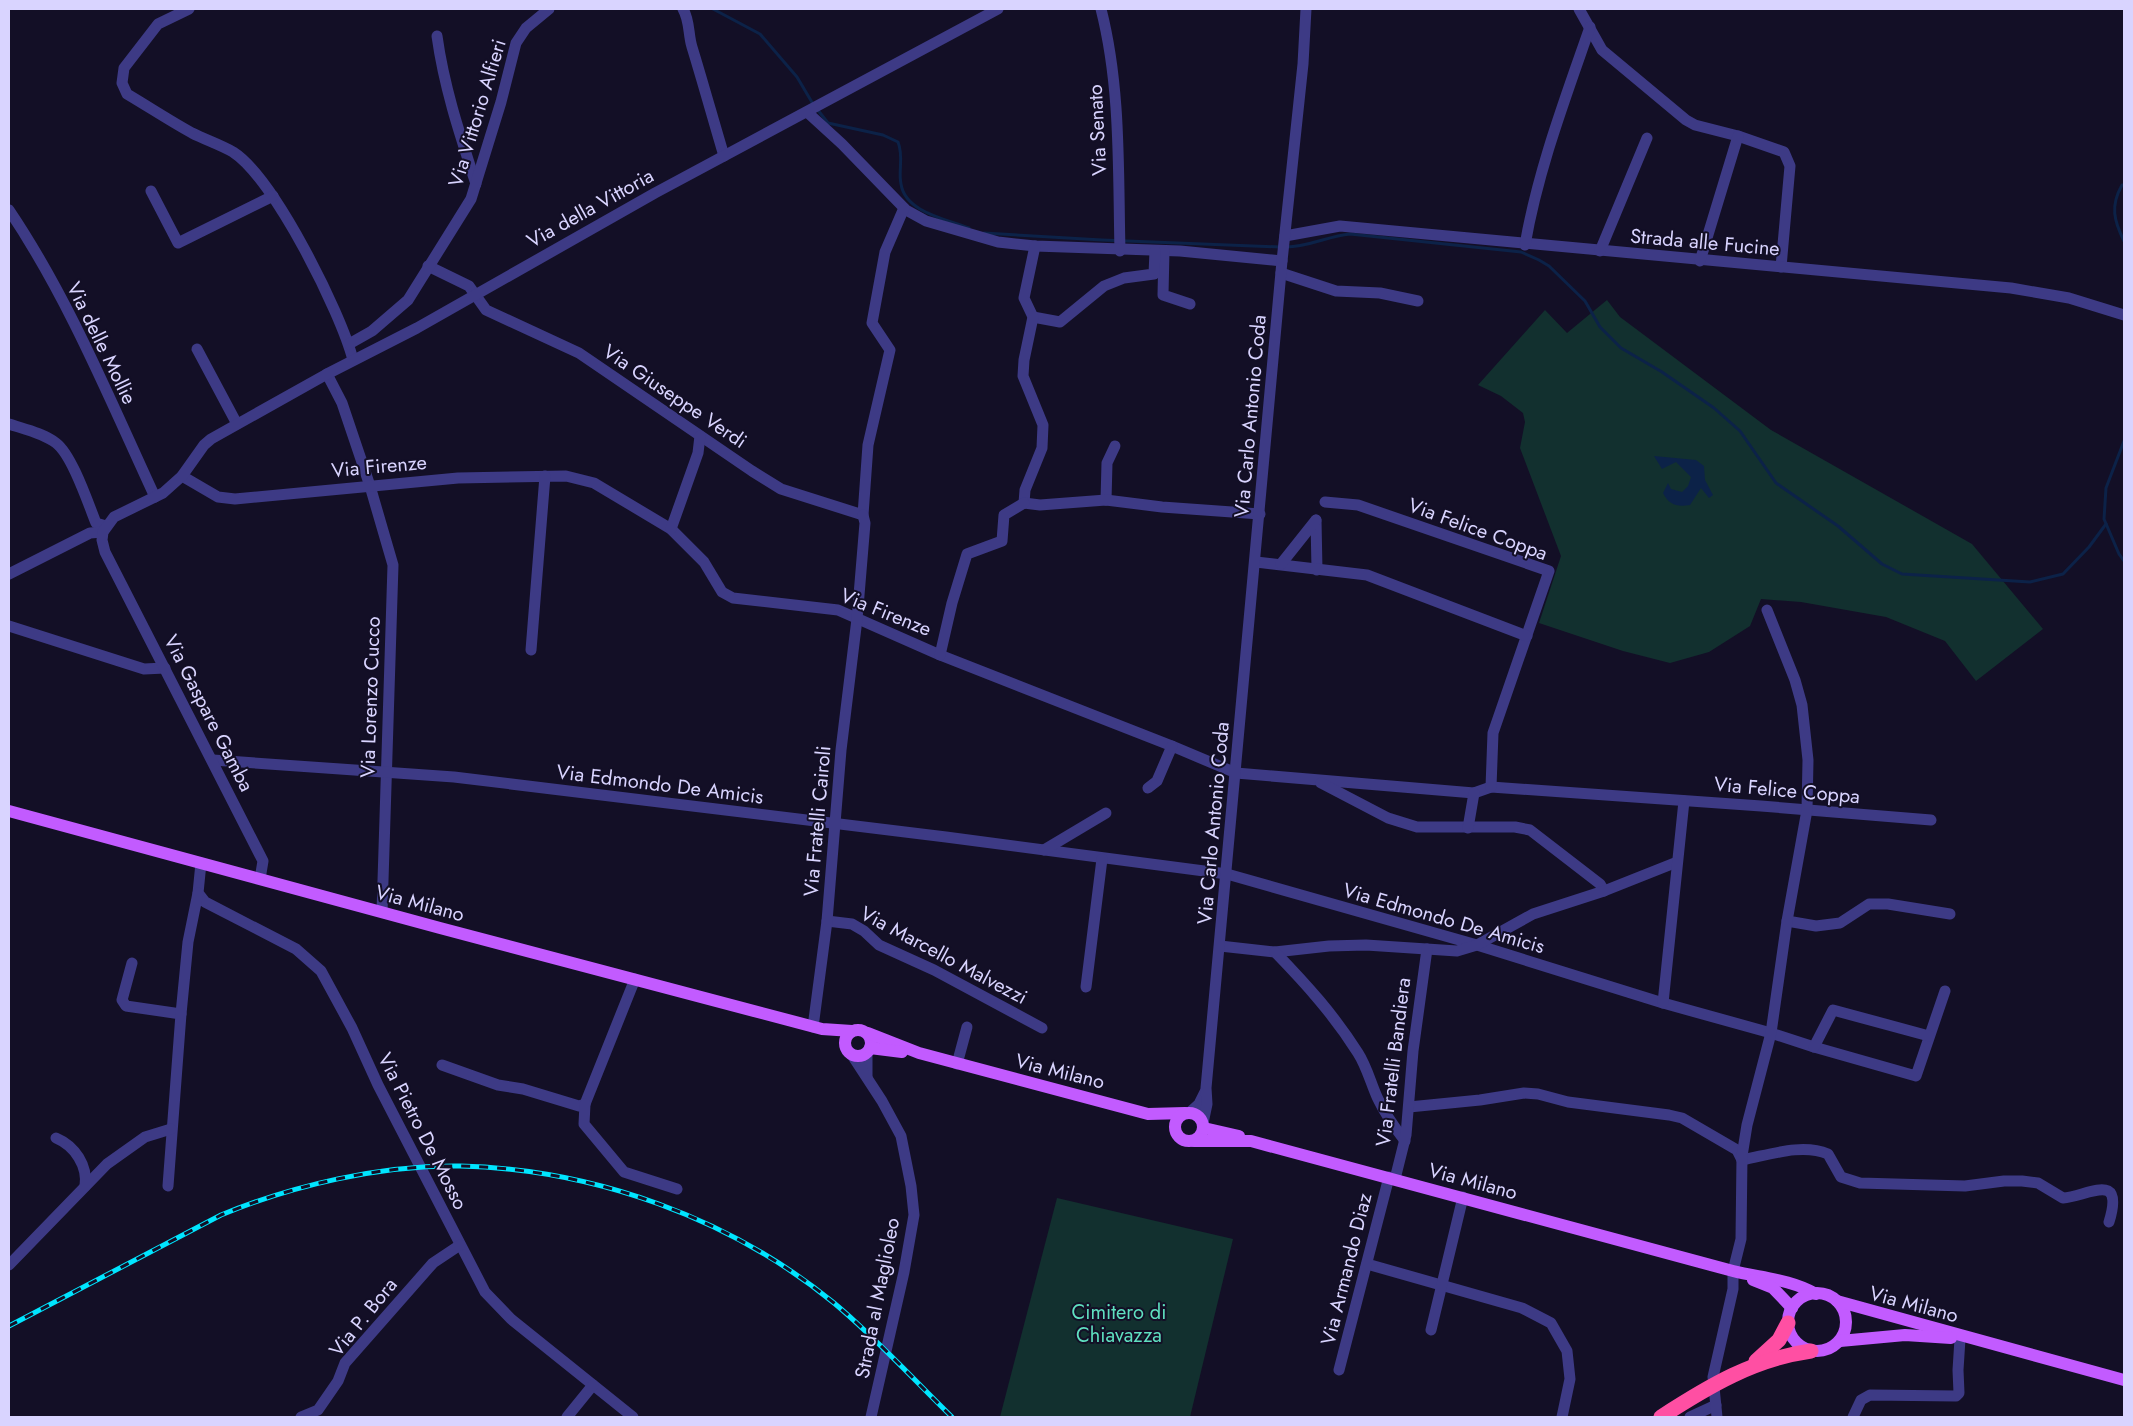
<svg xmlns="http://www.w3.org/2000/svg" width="2133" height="1426" font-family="Jost,sans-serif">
  <rect width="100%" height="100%" fill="#130f26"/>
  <g fill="#12302f">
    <path d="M1607 300 1620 317 1771 430 1972 544 2043 629 1976 681 1945 641 1886 617 1801 602 1761 599 1750 626 1709 652 1670 663 1623 651 1539 623 1561 556 1520 448 1525 422 1523 413 1501 396 1478 385 1545 310 1567 333Z"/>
    <path d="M1057 1198 1233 1239 1190 1417H1000Z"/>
  </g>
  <path fill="#0c2248" d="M1654 456 1696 460 1704 466 1705 480 1713 495 1709 498 1701 488 1690 505C1677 507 1669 505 1663 493L1668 483 1671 489 1682 492 1688 486 1691 477 1676 462 1662 469Z"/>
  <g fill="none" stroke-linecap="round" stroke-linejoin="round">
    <g stroke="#0c2248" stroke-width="3">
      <path d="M713 9 760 34 797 77 813 104"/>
      <path d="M817 109 828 123 883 135 898 142C904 157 898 170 901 184 905 212 946 219 969 228"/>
      <path d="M2124 185H2122C2110 206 2114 221 2124 241"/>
      <path d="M984 233 1102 240 1280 247"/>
      <path d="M1286 247C1309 247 1328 236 1350 234L1521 252 1539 260 1549 266 1585 301 1600 327 1621 348 1662 372 1714 408 1740 431 1776 483 1838 526 1882 564 1902 574 2030 582 2063 574 2089 547 2106 524"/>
      <path d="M2124 441 2106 488 2104 519 2119 554 2124 561"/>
    </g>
    <g stroke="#3d3a85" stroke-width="11">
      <path d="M189 9 158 24 124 68 122 83 127 94C149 107 170 121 192 133 206 140 221 145 233 152 274 178 341 313 353 360"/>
      <path d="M683 9C690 21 688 34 692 47 703 83 713 119 724 156"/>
      <path d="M1101 9C1121 87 1118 170 1120 251"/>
      <path d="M1579 9 1602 50 1686 120 1695 125 1738 136 1784 152 1790 166 1781 267"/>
      <path d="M437 36C444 87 460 135 476 184"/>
      <path d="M807 112 842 144 906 210 926 221 998 242 1035 246 1180 251 1282 261"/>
      <path d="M151 191 178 243 273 196"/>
      <path d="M9 210C69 299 110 400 155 497"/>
      <path d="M1285 236 1340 226 2011 288 2069 298 2124 315"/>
      <path d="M1525 245C1538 170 1565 99 1590 27"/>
      <path d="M1164 251 1163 295 1190 304"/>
      <path d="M1600 251 1647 138"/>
      <path d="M1700 261 1738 136"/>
      <path d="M428 266 469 286 486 310 579 353 752 471 781 489 863 515 868 445 890 350 872 323 885 252 904 208"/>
      <path d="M1281 273 1336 291 1380 293 1418 301"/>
      <path d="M1033 317 1060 322 1104 286 1124 278 1154 274 1155 251"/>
      <path d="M349 344 372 331 408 300 471 199 501 102 516 43 526 28 549 9"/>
      <path d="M197 349 237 424"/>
      <path d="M327 374 342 403 370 486 393 565 382 912"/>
      <path d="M9 424C24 429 43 433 56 443 72 455 88 503 96 523L106 526"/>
      <path d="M182 476 218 497 235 499 458 478 566 476 594 483 671 529 704 562 722 592 733 598 838 610 940 655 1172 746 1236 773 1474 793 1491 787 1761 806 1931 820"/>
      <path d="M1106 500 1107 463 1115 446"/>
      <path d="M1325 502 1358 505 1549 571 1493 733 1491 787"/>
      <path d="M1024 503 1025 490 1042 448 1043 425 1023 376 1024 360 1033 317 1024 298 1035 246"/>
      <path d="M1024 503 1040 505 1106 500 1162 507 1260 514"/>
      <path d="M1316 520 1317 570"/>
      <path d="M671 529 698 453 700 436"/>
      <path d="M1256 562 1367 575 1527 636"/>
      <path d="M1281 564 1316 520"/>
      <path d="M9 574 90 533 103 532"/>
      <path d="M9 626 144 669 165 668"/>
      <path d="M531 650 545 476"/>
      <path d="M940 655 952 603 967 554 1002 541 1004 515 1024 503"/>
      <path d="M213 760 454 777 946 837 1227 874 1477 945 1663 1003 1771 1033 1814 1047 1916 1076 1945 991"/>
      <path d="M1321 783 1388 818 1417 827H1515L1530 830 1600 884 1604 891"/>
      <path d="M1148 788 1157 781 1172 746"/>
      <path d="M1468 828 1474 793"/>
      <path d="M1044 850 1106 813"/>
      <path d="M201 863 198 893 205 902 296 949 321 971 352 1028 378 1085 485 1292 511 1319 633 1417"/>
      <path d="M260 879 263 861 105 552 102 540 103 532 114 517 163 493 182 476 204 445 211 439 327 374 417 328 655 193 998 9"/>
      <path d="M827 921 852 924 864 931 879 945 934 970 1042 1028"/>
      <path d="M1787 921 1816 926 1840 923 1869 904H1888L1950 914"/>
      <path d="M1220 946 1275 952 1329 946 1366 945 1457 951 1477 945 1533 914 1604 891 1677 862"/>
      <path d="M1275 952C1307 985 1334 1015 1358 1053 1367 1067 1371 1084 1378 1099 1385 1114 1395 1128 1405 1141"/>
      <path d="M132 963 122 1000 126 1006 181 1014"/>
      <path d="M1086 987 1102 859"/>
      <path d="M1663 1003 1684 801"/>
      <path d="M813 1027 827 921 841 750 857 619 865 523 863 515"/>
      <path d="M1814 1047 1833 1010 1929 1036"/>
      <path d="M867 1053V1077"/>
      <path d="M852 1055 882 1101 901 1136 911 1186 914 1215 904 1272 871 1417"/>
      <path d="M957 1064 967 1027"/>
      <path d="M442 1065 498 1085 523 1089 579 1106 585 1104 635 979"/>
      <path d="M585 1104 584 1124 624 1172 677 1189"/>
      <path d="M1409 1107 1480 1100 1524 1093 1538 1094 1568 1102 1669 1115 1682 1118 1737 1150 1742 1160C1769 1155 1802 1143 1828 1154L1841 1177 1860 1183 1965 1186 2004 1181H2022L2038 1183 2063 1198C2088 1196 2125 1170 2109 1222"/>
      <path d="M1189 1113 1199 1104 1205 1092"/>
      <path d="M1203 1123 1207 1104 1206 1088 1282 261 1303 64 1306 9"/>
      <path d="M56 1138C75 1146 88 1166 85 1186"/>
      <path d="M1395 1179 1406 1135 1413 1051 1427 949"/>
      <path d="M168 1186 181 1014 188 942 198 893"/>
      <path d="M1367 1264 1522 1308 1551 1323 1567 1351 1570 1379 1562 1417"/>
      <path d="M9 1265 107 1164 145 1137 171 1129"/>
      <path d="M1431 1330 1463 1197"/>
      <path d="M1339 1370 1389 1177"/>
      <path d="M301 1417 318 1410 338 1381 345 1363 433 1263 460 1245"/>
      <path d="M567 1417 593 1385"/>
      <path d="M1690 1417 1716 1405"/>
      <path d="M1717 1417 1713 1377 1733 1289V1271L1741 1239 1742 1156 1747 1125 1771 1033 1787 921 1807 810 1808 760 1802 705 1795 680 1767 610"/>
      <path d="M1853 1417 1861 1400 1870 1395 1956 1396 1959 1393 1958 1370 1960 1339"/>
    </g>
    <g stroke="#c25bff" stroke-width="12">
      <path d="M9 811 440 928 822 1029 852 1031"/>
      <circle cx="858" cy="1043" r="13"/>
      <path d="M868 1033 919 1053 1148 1114 1185 1113"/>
      <path d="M870 1048 902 1052"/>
      <circle cx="1189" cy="1127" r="14"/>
      <path d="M1204 1128 1239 1136"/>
      <path d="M1194 1141H1251L1733 1271C1761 1278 1790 1279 1816 1294"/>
      <path d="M1753 1280 1773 1288 1792 1308"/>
      <circle cx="1817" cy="1322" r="29"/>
      <path d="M1837 1301 2124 1380"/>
      <path d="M1840 1341 1905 1335 1951 1338"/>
    </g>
    <g stroke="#ff4fa3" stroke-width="15">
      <path d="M1756 1361 1779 1340 1788 1323"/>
      <path d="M1661 1417C1709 1386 1754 1359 1811 1351"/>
    </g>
    <g stroke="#00e5ff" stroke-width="5">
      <path id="rail" d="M9 1326 221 1215C294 1185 380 1165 460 1166 594 1169 730 1218 834 1303 876 1338 913 1379 952 1417"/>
    </g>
    <use href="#rail" stroke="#130f26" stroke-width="3" stroke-dasharray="9" stroke-linecap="butt"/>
  </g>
  <g text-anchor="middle" stroke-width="4" stroke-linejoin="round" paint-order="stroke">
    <g font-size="20" fill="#d9d4ff" stroke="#130f26">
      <text transform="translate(477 113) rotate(-73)" y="7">Via Vittorio Alfieri</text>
      <text transform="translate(1097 130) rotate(-93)" y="7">Via Senato</text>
      <text transform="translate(590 208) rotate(-29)" y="7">Via della Vittoria</text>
      <text transform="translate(1705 242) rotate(5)" y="7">Strada alle Fucine</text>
      <text transform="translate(102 343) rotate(64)" y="7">Via delle Mollie</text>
      <text transform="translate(675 396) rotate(34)" y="7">Via Giuseppe Verdi</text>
      <text transform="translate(1250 416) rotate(-85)" y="7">Via Carlo Antonio Coda</text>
      <text transform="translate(379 466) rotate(-5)" y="7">Via Firenze</text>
      <text transform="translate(1478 529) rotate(20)" y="7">Via Felice Coppa</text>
      <text transform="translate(886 612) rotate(22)" y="7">Via Firenze</text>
      <text transform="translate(370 697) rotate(-88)" y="7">Via Lorenzo Cucco</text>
      <text transform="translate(209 713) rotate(63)" y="7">Via Gaspare Gamba</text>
      <text transform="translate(660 784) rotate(7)" y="7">Via Edmondo De Amicis</text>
      <text transform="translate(1787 790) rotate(5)" y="7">Via Felice Coppa</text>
      <text transform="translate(817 821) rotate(-85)" y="7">Via Fratelli Cairoli</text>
      <text transform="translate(1213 823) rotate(-85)" y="7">Via Carlo Antonio Coda</text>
      <text transform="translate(420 903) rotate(15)" y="7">Via Milano</text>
      <text transform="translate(1444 918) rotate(16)" y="7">Via Edmondo De Amicis</text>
      <text transform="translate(944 955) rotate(28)" y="7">Via Marcello Malvezzi</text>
      <text transform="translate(1393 1062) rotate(-83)" y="7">Via Fratelli Bandiera</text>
      <text transform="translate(1060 1071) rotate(14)" y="7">Via Milano</text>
      <text transform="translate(423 1131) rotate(63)" y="7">Via Pietro De Mosso</text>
      <text transform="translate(1473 1181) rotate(15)" y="7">Via Milano</text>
      <text transform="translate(1346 1269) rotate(-76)" y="7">Via Armando Diaz</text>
      <text transform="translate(877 1298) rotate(-79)" y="7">Strada al Maglioleo</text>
      <text transform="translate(1914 1304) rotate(15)" y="7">Via Milano</text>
      <text transform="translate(363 1317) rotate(-51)" y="7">Via P. Bora</text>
    </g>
    <g font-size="20" fill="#5fe0c0" stroke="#130f26">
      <text x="1119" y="1319">Cimitero di<tspan x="1119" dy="23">Chiavazza</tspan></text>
    </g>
  </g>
  <rect width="2133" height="1426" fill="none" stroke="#d9d4ff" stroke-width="20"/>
</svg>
